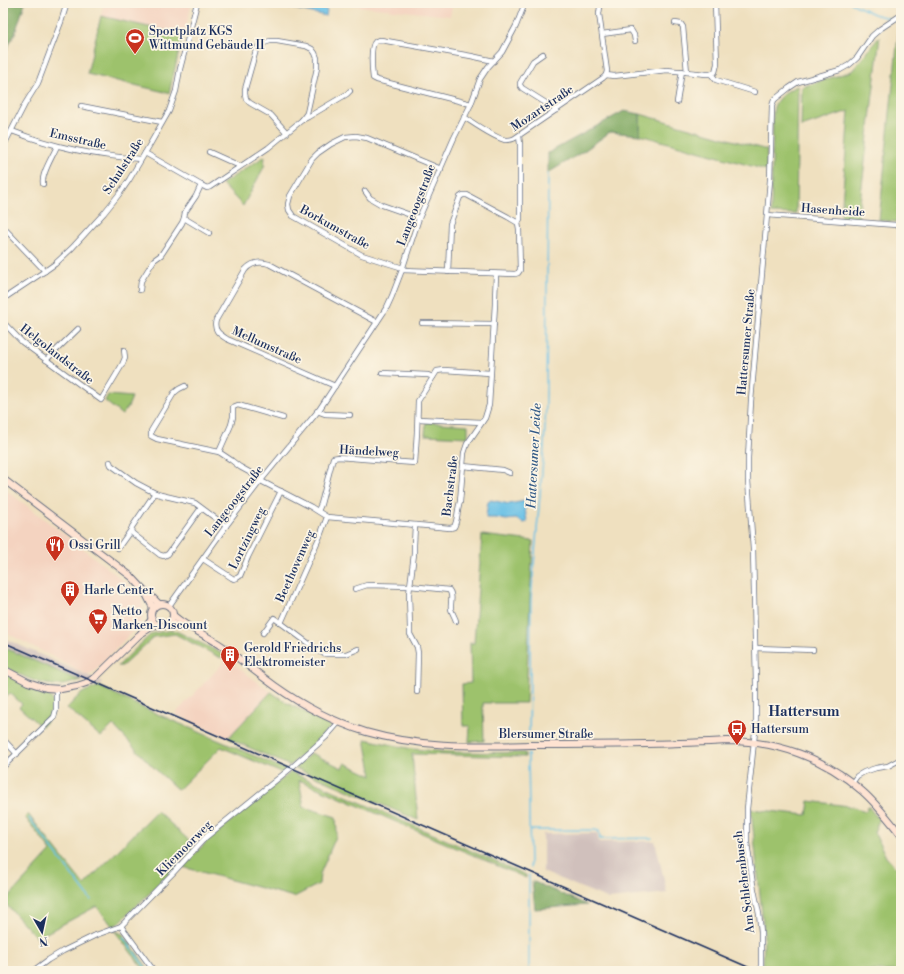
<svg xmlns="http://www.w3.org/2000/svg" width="904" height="974" font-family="'Libre Bodoni',serif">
  <rect width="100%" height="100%" fill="#fcf5e5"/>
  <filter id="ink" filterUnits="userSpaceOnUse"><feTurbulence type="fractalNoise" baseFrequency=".025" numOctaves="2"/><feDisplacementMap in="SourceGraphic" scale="8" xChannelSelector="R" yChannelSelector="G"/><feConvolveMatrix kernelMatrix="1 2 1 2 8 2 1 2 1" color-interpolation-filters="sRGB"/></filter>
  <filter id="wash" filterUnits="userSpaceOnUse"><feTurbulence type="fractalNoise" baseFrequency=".012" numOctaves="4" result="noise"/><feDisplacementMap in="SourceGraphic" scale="16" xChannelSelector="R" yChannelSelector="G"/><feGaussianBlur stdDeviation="0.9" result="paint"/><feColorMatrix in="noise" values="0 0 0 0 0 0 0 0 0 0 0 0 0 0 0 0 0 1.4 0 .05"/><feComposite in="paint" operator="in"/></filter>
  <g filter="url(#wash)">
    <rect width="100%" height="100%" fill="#efe0bf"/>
    <g fill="#f4d3c0">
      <path d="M104 3H192L169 93 87 74Z"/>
      <path d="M347 3H453L450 16 357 6Z"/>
      <path d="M3 488 68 537 129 585 142 600 143 615 141 622 93 673 88 675 3 631Z"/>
      <path d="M227 659 271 692 228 738 175 714Z"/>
    </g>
    <g fill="#d0c0bc">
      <path d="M3 638 102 682 99 686 76 679 3 647Z"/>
      <path d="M597 833 599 842 655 841 667 893 609 899 543 872V834Z"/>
    </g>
    <g fill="#9dc26c" stroke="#5c7865">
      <path d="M101 16 183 35 169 93 87 74Z"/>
      <path d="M899 26 901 27V181L897 222 879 220Z"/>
      <path d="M880 36 858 219 841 217 849 111 801 127 802 87 852 71Z"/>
      <path d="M798 86 796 214 771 213 773 117C773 114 773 110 774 107 777 97 789 89 798 86Z"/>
      <path d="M640 114 767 150 766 170 640 135Z"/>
      <path d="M265 156 264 167 243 206 222 184Z"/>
      <path d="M108 395 132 397 128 407 122 415 105 401Z"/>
      <path d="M426 422 468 425V437L425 435Z"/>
      <path d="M482 535 533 541 530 598 526 703H483L484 741 469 742 470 726H463L462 684 471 683 470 643H474Z"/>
      <path d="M174 630 219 652 223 655 221 658 175 634 154 637 122 666H118L150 635 154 633Z"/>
      <path d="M3 647 76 679 81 680C74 682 67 685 60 685 39 686 21 675 3 666Z"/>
      <path d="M3 673 35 690 46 692 50 696 53 701V710L50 716 43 726H40L19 707 22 704 10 693 3 700Z"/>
      <path d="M99 686 139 706 287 770 282 773 221 747 178 790 151 765 113 725 101 737 67 708C71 704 76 698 81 694 86 690 93 689 99 686Z"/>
      <path d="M271 692 287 703 332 726 290 766 228 738Z"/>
      <path d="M365 739 412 749 448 752 525 753V757L412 754 418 820 295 768 311 753 342 768 345 763 372 776Z"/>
      <path d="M291 772 526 875V878L299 780 304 807 336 817 337 834 320 874 319 884 294 897 183 867 209 839Z"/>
      <path d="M809 801 849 806 866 811 868 806 879 820 874 832 886 857 895 867H901V971H763L764 933 751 809 807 815Z"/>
      <path d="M157 811 195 846 172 871 120 922 113 927 97 906 37 938 4 902 51 851 25 817 28 814 84 885Z"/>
      <path d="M114 930 124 935 150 971H145Z"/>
    </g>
    <g fill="#7ea860" stroke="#4c6c5f">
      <path d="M3 3H25L15 33 3 57Z"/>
      <path d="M624 111 640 114V135L610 132 584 151 548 173V153Z"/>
      <path d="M532 881 587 905 535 909Z"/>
    </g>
    <g fill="#68c0e6" stroke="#4278a2">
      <path d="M265 3H308L314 4 327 10 326 16 282 6 266 5Z"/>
      <path d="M491 500 509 504 525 501 527 504 525 509 527 521V522L524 523 516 519 506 520 496 518H486V516L488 502Z"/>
    </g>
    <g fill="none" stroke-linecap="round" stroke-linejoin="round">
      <g stroke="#68c0e6" stroke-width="1.5">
        <path d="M851 3 874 14 888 18"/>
        <path d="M529 740 531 599 544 448 546 403 548 174"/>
        <path d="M528 754 530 868"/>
        <path d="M29 818 91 900"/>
        <path d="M530 830H595L599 831 600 839 652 838"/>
        <path d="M529 875V971"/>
        <path d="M123 937 148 971"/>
      </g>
    </g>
  </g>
  <g filter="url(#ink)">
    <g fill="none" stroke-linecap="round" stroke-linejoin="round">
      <g stroke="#656d80" stroke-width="6">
        <g id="street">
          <path d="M675 23 681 24 683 27 687 72"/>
          <path d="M602 34 631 30 634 35 635 41"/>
          <path d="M543 54 533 61 520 83V85L522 88 557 110"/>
          <path d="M711 74 716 80 755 92"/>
          <path d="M606 75 614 76 667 70 706 74H711L715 72 717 64 715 3"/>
          <path d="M677 102 682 71"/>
          <path d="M471 104 377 80 373 78C372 71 370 46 375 42 377 40 378 40 381 40L471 56 494 61"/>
          <path d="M81 106 162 122"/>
          <path d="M464 117C475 124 493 137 505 140 509 140 512 140 515 138L603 78 606 75 607 71 599 14 600 7 602 3"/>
          <path d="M302 120 308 117 347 94 350 91"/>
          <path d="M12 131C53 147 97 156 141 159"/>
          <path d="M3 147 25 104 38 83 61 22 67 3"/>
          <path d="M209 152 240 166"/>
          <path d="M145 153 201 185 207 188 210 187 268 148 302 120 307 113 317 68V58L315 53 312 49 306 46 277 41H270L264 43 259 46 256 50 245 89V94L246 99 250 103 271 115 287 133"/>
          <path d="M43 184C41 174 53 156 57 146"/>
          <path d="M201 185 196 196 185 212 184 218 209 233"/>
          <path d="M365 191 370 198 382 205 419 218"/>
          <path d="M767 215 896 225"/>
          <path d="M3 227 45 271"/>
          <path d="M403 268 362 255 293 216 289 210 288 204 290 196 312 159 318 153 331 144 345 137 356 136 367 138 441 169"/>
          <path d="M402 270 515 274 518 273 520 270 519 229 518 223 520 219V144L519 136"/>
          <path d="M448 272 450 224 460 197 463 195H467L508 217 518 223"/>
          <path d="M140 290 141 281 154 260 161 255 182 223 184 218"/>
          <path d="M3 299 45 271 55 264 72 248 104 213 120 193 129 180 145 153 169 111 176 91 180 69 197 3"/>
          <path d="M3 322 22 342 101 400 122 365 125 358 124 350"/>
          <path d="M422 323 494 324"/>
          <path d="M46 360 78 329"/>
          <path d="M382 373 428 375 433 377"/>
          <path d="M185 386 179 389 174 393 151 431V436L157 439 219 452 231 460 240 467 262 479"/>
          <path d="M335 386 227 339C219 334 213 330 216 320L245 270C252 262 260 261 269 264L377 322"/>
          <path d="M317 411 325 414 350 415"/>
          <path d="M418 419 482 422"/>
          <path d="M219 452 231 425 233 417V407L238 405 283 418"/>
          <path d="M110 462 111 465 136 483 155 493 161 495 195 503 226 526"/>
          <path d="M463 466 503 470 510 473"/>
          <path d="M261 481 311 507 327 517 450 528 454 527C458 520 457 510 460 502L464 453 467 444 485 418 489 405 495 304V299L496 274"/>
          <path d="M155 493 132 527 131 530 132 533 160 555 164 556 168 554 201 508"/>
          <path d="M318 511 321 504 333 458 339 457 401 462 415 463 417 432 418 401 437 371 444 370 490 373"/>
          <path d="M327 517 320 536 281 623 320 652 326 654H346L358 649"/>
          <path d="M415 525 414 545V554L409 594 410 629V634L417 647 418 653 417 692"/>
          <path d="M118 548 131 530"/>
          <path d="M203 559 232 578 234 579 237 578 240 576 248 557 281 491"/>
          <path d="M355 589 367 585 410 586 449 590C454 596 450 602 451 609 452 613 455 617 456 621"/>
          <path d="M169 606 226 526 262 479 319 410 387 307 392 296 402 270 419 218 454 138 471 104 480 79 488 67 502 52 516 26 525 3"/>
          <path d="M263 633 274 618 281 623"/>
          <path d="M755 648 813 650"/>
          <path d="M3 739 17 754"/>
          <path d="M3 767 54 717 56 710V689"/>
          <path d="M852 783 857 776 864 772 876 768 888 766 901 759"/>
          <path d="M121 926 154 971"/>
          <path d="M33 971 48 960 63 951 96 935 121 926 173 873 205 838 291 768 326 737 339 722"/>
          <path d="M761 971V932L759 914 753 885 747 843V809L756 722V683L753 549 748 480V458L751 401 767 215 770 180 772 106 774 100 789 88 798 82 840 70 849 65 857 58 872 36 880 29 901 15"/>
        </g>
      </g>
      <g stroke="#656d80" stroke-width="8">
        <g id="secondary">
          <path d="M3 479 132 577 144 590 153 608"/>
          <path d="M145 591 153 598 159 604"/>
          <circle cx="162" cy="615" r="11"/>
          <path d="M174 616C188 628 206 635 222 646 240 659 257 673 275 686 303 706 334 722 366 732 421 748 474 746 531 745 596 745 662 745 727 741 777 741 825 758 862 791 877 804 889 820 901 835"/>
          <path d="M170 623 187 627"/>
          <path d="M141 633 152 619"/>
          <path d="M3 669 28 682 46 688 61 689 77 686 86 683 96 677 139 635 156 624"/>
        </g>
      </g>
      <use href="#street" stroke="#fff" stroke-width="4.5"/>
      <use href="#secondary" stroke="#fee3d2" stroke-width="6"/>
      <path stroke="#1b2f5e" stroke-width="1.5" d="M3 642 757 971"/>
    </g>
  </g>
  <defs>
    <g id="stadium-pin" transform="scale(1)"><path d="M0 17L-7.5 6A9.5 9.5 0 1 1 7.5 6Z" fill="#c8321e" stroke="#fcf5e5"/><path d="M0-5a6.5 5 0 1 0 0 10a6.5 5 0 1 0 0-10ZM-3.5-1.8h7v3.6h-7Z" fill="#fff"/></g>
    <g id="restaurant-pin" transform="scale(1)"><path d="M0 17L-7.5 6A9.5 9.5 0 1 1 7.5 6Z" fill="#c8321e" stroke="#fcf5e5"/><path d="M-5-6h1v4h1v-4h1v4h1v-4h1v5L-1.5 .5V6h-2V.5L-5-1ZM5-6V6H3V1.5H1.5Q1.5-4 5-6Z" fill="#fff"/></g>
    <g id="building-pin" transform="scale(1)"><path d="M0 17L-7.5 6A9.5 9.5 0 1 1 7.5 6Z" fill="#c8321e" stroke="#fcf5e5"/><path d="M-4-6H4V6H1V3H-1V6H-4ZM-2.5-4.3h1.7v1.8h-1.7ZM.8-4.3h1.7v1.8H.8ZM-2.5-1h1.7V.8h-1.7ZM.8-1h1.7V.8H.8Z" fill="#fff"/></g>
    <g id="supermarket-pin" transform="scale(1)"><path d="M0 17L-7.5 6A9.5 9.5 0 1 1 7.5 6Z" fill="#c8321e" stroke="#fcf5e5"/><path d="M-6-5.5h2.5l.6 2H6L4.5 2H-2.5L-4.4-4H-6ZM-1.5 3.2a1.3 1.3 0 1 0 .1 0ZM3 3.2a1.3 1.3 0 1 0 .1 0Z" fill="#fff"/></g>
    <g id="bus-pin" transform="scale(1)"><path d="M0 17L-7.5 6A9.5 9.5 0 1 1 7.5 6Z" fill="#c8321e" stroke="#fcf5e5"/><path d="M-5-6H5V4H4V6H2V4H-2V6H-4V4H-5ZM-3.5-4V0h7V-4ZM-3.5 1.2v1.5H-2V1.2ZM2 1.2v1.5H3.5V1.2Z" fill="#fff"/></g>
  </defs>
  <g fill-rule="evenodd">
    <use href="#stadium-pin" x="135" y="38"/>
    <use href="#restaurant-pin" x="55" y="545"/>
    <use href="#building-pin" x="70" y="590"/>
    <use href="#supermarket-pin" x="98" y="618"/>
    <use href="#building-pin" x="230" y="655"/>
    <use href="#bus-pin" x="737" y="729"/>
  </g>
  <g text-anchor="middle" stroke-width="3.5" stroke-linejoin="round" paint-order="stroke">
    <g font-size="12" fill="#1b2f5e" stroke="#fcf5e5" text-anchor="start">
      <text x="149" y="35">Sportplatz KGS<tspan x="149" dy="14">Wittmund Gebäude II</tspan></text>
      <text x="69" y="549">Ossi Grill</text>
      <text x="84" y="594">Harle Center</text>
      <text x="112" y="615">Netto<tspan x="112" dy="14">Marken-Discount</tspan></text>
      <text x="244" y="652">Gerold Friedrichs<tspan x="244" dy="14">Elektromeister</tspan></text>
      <text x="751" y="733">Hattersum</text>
    </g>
    <g font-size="12" fill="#1b2f5e" stroke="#fcf5e5">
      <text transform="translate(542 108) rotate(-34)" y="4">Mozartstraße</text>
      <text transform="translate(78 139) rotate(13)" y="4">Emsstraße</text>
      <text transform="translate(123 166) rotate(-57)" y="4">Schulstraße</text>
      <text transform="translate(416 205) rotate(-69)" y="4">Langeoogstraße</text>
      <text transform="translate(833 210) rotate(4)" y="4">Hasenheide</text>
      <text transform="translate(335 227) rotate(29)" y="4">Borkumstraße</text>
      <text transform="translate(746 342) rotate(-85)" y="4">Hattersumer Straße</text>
      <text transform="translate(267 345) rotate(24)" y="4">Mellumstraße</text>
      <text transform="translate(57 354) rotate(38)" y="4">Helgolandstraße</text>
      <text transform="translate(369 451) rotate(3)" y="4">Händelweg</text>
      <text transform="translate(450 486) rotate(-83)" y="4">Bachstraße</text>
      <text transform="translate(234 501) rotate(-52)" y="4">Langeoogstraße</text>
      <text transform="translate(247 538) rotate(-64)" y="4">Lortzingweg</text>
      <text transform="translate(295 566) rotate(-66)" y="4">Beethovenweg</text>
      <text x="546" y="738">Blersumer Straße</text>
      <text transform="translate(184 848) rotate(-45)" y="4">Kliemoorweg</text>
      <text transform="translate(744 882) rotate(-97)" y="4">Am Schlehenbusch</text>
    </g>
    <g font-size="13" font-style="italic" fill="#325a87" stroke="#fcf5e5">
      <text transform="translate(533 456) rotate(-87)" y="5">Hattersumer Leide</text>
    </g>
    <g font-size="14" font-weight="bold" fill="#1b2f5e" stroke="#fcf5e5">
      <text x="804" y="716">Hattersum</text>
    </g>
  </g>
  <rect width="904" height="974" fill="none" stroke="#fcf5e5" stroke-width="16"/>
  <g transform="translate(42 932) rotate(171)" stroke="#fcf5e5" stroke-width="3" paint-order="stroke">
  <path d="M0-3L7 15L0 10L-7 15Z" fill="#1b2f5e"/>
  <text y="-6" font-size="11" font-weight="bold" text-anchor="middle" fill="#1b2f5e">N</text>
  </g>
</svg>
